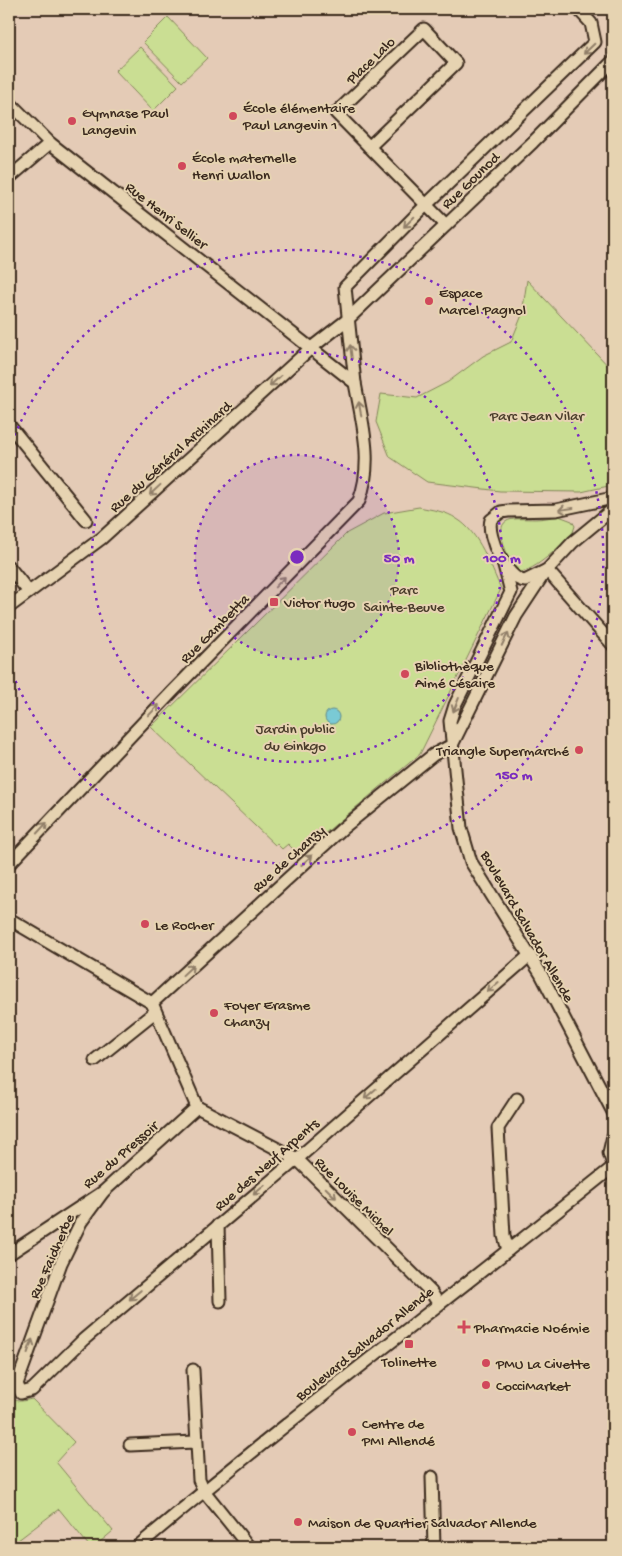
<svg xmlns="http://www.w3.org/2000/svg" width="622" height="1556" font-family="'Gochi Hand',sans-serif">
  <rect width="100%" height="100%" fill="#e4cbb6"/>
  <filter id="ink" filterUnits="userSpaceOnUse"><feTurbulence type="fractalNoise" baseFrequency=".02" numOctaves="2"/><feDisplacementMap in="SourceGraphic" scale="10" xChannelSelector="R" yChannelSelector="G"/><feConvolveMatrix kernelMatrix="1 2 1 2 8 2 1 2 1" color-interpolation-filters="sRGB"/></filter>
  <g filter="url(#ink)">
    <g fill="#cade93" stroke="#828458">
      <path d="M168 17 207 58 182 82 143 42Z"/>
      <path d="M140 47 178 86 153 111 115 71Z"/>
      <path d="M527 280 613 371V485L581 492 500 491 427 482 390 457 376 422 381 394 417 398 448 382 483 356 511 342 522 315Z"/>
      <path d="M419 507C432 510 446 511 457 519 479 532 491 567 501 589L420 754 299 855 288 844 282 849 277 844 275 845 151 727 347 533 384 513Z"/>
      <path d="M559 516 572 521 575 526 573 532C564 543 534 572 519 572 511 565 507 555 504 545 494 514 515 519 535 519 543 519 551 517 559 516Z"/>
      <path d="M9 1394C15 1404 22 1401 32 1399L74 1442 56 1462 113 1531 94 1547H90L59 1509 9 1547Z"/>
    </g>
    <circle fill="#7acad5" stroke="#618a8c" cx="332" cy="717" r="7"/>
    <g fill="none" stroke-linecap="round" stroke-linejoin="round">
      <g stroke="#3b2a1e" stroke-width="15">
        <g id="minor">
          <path d="M9 102 50 143 355 383C362 422 374 462 359 501L173 691 9 864"/>
          <path d="M369 147 456 63 424 29 336 113 446 225"/>
          <path d="M9 178 50 143"/>
          <path d="M355 383 345 287 426 205 595 42 591 23 578 9"/>
          <path d="M9 425 86 520"/>
          <path d="M613 498 556 510 508 511 501 512 491 520C486 536 507 580 525 581L547 570 573 542 613 509"/>
          <path d="M504 565 511 592 455 705 450 721 461 828 471 862 541 974 613 1112"/>
          <path d="M9 567 29 592"/>
          <path d="M547 570 613 645"/>
          <path d="M9 607 102 538 311 348 347 320 533 142 613 61"/>
          <path d="M453 743 516 616 543 575"/>
          <path d="M9 919 152 1003 197 1107 297 1159 431 1292 438 1303"/>
          <path d="M152 1003 343 828 433 755 452 745"/>
          <path d="M95 1060 155 1012"/>
          <path d="M613 1136 609 1153 613 1164"/>
          <path d="M103 1192 81 1222 61 1263 17 1384 21 1393 32 1390 83 1340 297 1159 530 955"/>
          <path d="M218 1225 220 1301"/>
          <path d="M508 1250 504 1236 498 1128 517 1099"/>
          <path d="M9 1254 103 1192 197 1107"/>
          <path d="M193 1370 199 1480 204 1491 249 1547"/>
          <path d="M130 1445 195 1442"/>
          <path d="M432 1477 434 1547"/>
          <path d="M137 1547C292 1416 455 1294 613 1167"/>
        </g>
      </g>
      <use href="#minor" stroke="#e6d3b1" stroke-width="11"/>
    </g>
    <defs><path id="oneway-shaft" d="M-6 0H5M1.5-3L5.5 0L1.5 3" fill="none" stroke-width="1.6" stroke-linecap="round" stroke-linejoin="round" transform="scale(1.25)"/></defs>
    <g stroke="#907e68">
      <use href="#oneway-shaft" transform="translate(589 49) rotate(136)"/>
      <use href="#oneway-shaft" transform="translate(409 222) rotate(135)"/>
      <use href="#oneway-shaft" transform="translate(351 352) rotate(-97)"/>
      <use href="#oneway-shaft" transform="translate(275 381) rotate(138)"/>
      <use href="#oneway-shaft" transform="translate(360 409) rotate(-100)"/>
      <use href="#oneway-shaft" transform="translate(155 490) rotate(137)"/>
      <use href="#oneway-shaft" transform="translate(566 509) rotate(172)"/>
      <use href="#oneway-shaft" transform="translate(280 582) rotate(-46)"/>
      <use href="#oneway-shaft" transform="translate(505 639) rotate(-64)"/>
      <use href="#oneway-shaft" transform="translate(456 705) rotate(112)"/>
      <use href="#oneway-shaft" transform="translate(154 710) rotate(-46)"/>
      <use href="#oneway-shaft" transform="translate(42 828) rotate(-47)"/>
      <use href="#oneway-shaft" transform="translate(307 860) rotate(-42)"/>
      <use href="#oneway-shaft" transform="translate(188 970) rotate(-43)"/>
      <use href="#oneway-shaft" transform="translate(493 987) rotate(139)"/>
      <use href="#oneway-shaft" transform="translate(370 1094) rotate(139)"/>
      <use href="#oneway-shaft" transform="translate(259 1190) rotate(140)"/>
      <use href="#oneway-shaft" transform="translate(331 1193) rotate(45)"/>
      <use href="#oneway-shaft" transform="translate(135 1295) rotate(140)"/>
      <use href="#oneway-shaft" transform="translate(30 1346) rotate(-71)"/>
    </g>
  </g>
  <circle cx="297" cy="557" r="102" fill="#7b2cbf" fill-opacity=".12"/>
  <g fill="none" stroke="#7b2cbf" stroke-width="2.5" stroke-dasharray="2.5 5">
    <circle cx="297" cy="557" r="102"/>
    <circle cx="297" cy="557" r="205"/>
    <path d="M9 449A307 307 0 1 1 9 665"/>
  </g>
  <g fill="#d1495b" stroke="#e6d3b1" stroke-width="2">
    <circle cx="233" cy="116" r="5"/>
    <circle cx="72" cy="121" r="5"/>
    <circle cx="182" cy="166" r="5"/>
    <circle cx="429" cy="301" r="5"/>
    <rect x="269" y="597" width="10" height="10" rx="2.5"/>
    <circle cx="405" cy="674" r="5"/>
    <circle cx="579" cy="750" r="5"/>
    <circle cx="145" cy="924" r="5"/>
    <circle cx="214" cy="1013" r="5"/>
    <path d="M461.5 1319.5h5v5h5v5h-5v5h-5v-5h-5v-5h5z"/>
    <rect x="404" y="1339" width="10" height="10" rx="2.5"/>
    <circle cx="486" cy="1363" r="5"/>
    <circle cx="486" cy="1385" r="5"/>
    <circle cx="352" cy="1432" r="5"/>
    <circle cx="298" cy="1522" r="5"/>
  </g>
  <g text-anchor="middle" stroke-width="4" stroke-linejoin="round" paint-order="stroke">
    <g font-size="15" fill="#3b2a1e" stroke="#e6d3b1">
      <text transform="translate(370 60) rotate(-44)" y="5">Place Lalo</text>
      <text transform="translate(470 180) rotate(-44)" y="5">Rue Gounod</text>
      <text transform="translate(167 215) rotate(38)" y="5">Rue Henri Sellier</text>
      <text transform="translate(170 456) rotate(-42)" y="5">Rue du Général Archinard</text>
      <text transform="translate(214 628) rotate(-45)" y="5">Rue Gambetta</text>
      <text transform="translate(288 858) rotate(-42)" y="5">Rue de Chanzy</text>
      <text transform="translate(528 926) rotate(60)" y="5">Boulevard Salvador Allende</text>
      <text transform="translate(120 1154) rotate(-41)" y="5">Rue du Pressoir</text>
      <text transform="translate(266 1164) rotate(-41)" y="5">Rue des Neuf Arpents</text>
      <text transform="translate(355 1196) rotate(45)" y="5">Rue Louise Michel</text>
      <text transform="translate(51 1256) rotate(-66)" y="5">Rue Faidherbe</text>
      <text transform="translate(364 1343) rotate(-39)" y="5">Boulevard Salvador Allende</text>
    </g>
    <g font-size="15" fill="#3b2a1e" stroke="#e6d3b1" text-anchor="start">
      <text x="243" y="112">École élémentaire<tspan x="243" dy="17">Paul Langevin 1</tspan></text>
      <text x="82" y="117">Gymnase Paul<tspan x="82" dy="17">Langevin</tspan></text>
      <text x="192" y="162">École maternelle<tspan x="192" dy="17">Henri Wallon</tspan></text>
      <text x="439" y="297">Espace<tspan x="439" dy="17">Marcel Pagnol</tspan></text>
      <text x="284" y="607">Victor Hugo</text>
      <text x="415" y="670">Bibliothèque<tspan x="415" dy="17">Aimé Césaire</tspan></text>
      <text x="569" y="755" text-anchor="end">Triangle Supermarché</text>
      <text x="155" y="929">Le Rocher</text>
      <text x="224" y="1009">Foyer Erasme<tspan x="224" dy="17">Chanzy</tspan></text>
      <text x="474" y="1332">Pharmacie Noémie</text>
      <text x="409" y="1366" text-anchor="middle">Tolinette</text>
      <text x="496" y="1368">PMU La Civette</text>
      <text x="496" y="1390">CocciMarket</text>
      <text x="362" y="1428">Centre de<tspan x="362" dy="17">PMI Allendé</tspan></text>
      <text x="308" y="1527">Maison de Quartier Salvador Allende</text>
    </g>
    <g font-size="15" fill="#493c2a" stroke="#e6d3b1">
      <text x="537" y="420">Parc Jean Vilar</text>
      <text x="404" y="594">Parc<tspan x="404" dy="17">Sainte-Beuve</tspan></text>
      <text x="295" y="733">Jardin public<tspan x="295" dy="17">du Ginkgo</tspan></text>
    </g>
  </g>
  <circle cx="297" cy="557" r="8" fill="#7b2cbf" stroke="#e6d3b1" stroke-width="2.5"/>
  <g font-size="15" text-anchor="middle" font-weight="bold" fill="#7b2cbf" stroke="#e6d3b1" stroke-width="4" stroke-linejoin="round" paint-order="stroke">
    <text x="399" y="562">50 m</text>
    <text x="502" y="562">100 m</text>
    <text x="514" y="779">150 m</text>
  </g>
  <rect width="622" height="1556" fill="none" stroke="#e6d3b1" stroke-width="30"/>
  <rect x="15" y="15" width="592" height="1526" fill="none" stroke="#3b2a1e" stroke-width="2" filter="url(#ink)"/>
</svg>
